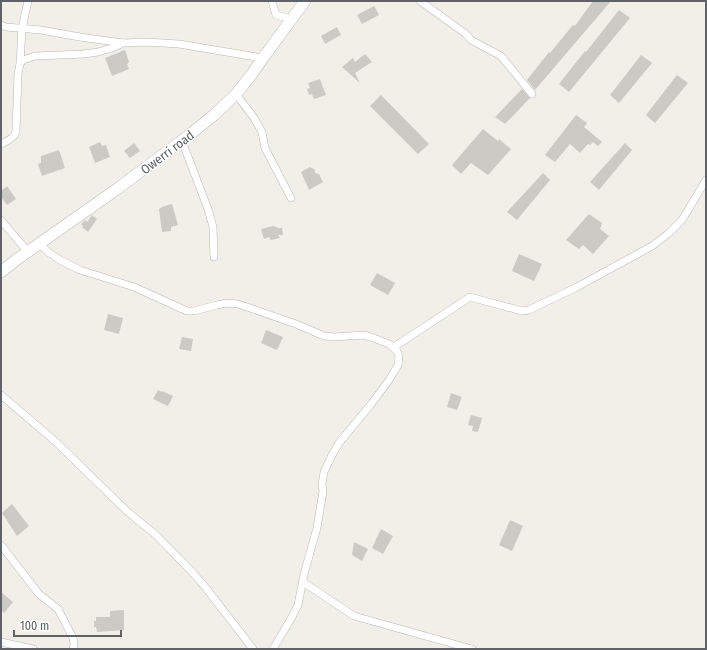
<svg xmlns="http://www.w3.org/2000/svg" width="707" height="650" font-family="'Fira Sans Condensed',sans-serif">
  <rect width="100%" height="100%" fill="#f1efe8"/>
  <g fill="#cccac5">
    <path d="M593 1H611L535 90 527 80 549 52 550 53 573 25 575 26Z"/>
    <path d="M374 6 379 15 362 24 357 15Z"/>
    <path d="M619 10 630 18 569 92 559 84 585 51 586 52Z"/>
    <path d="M337 27 341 35 325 44 321 36Z"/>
    <path d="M125 50 129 62 127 64 129 69 112 76 105 58Z"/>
    <path d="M365 54 372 62 355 73 360 83 342 67 353 58 355 62Z"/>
    <path d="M641 55 652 63 619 103 610 95Z"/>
    <path d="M677 75 688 83 655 123 646 115Z"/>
    <path d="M320 79 326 95 314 99 312 94 309 95 307 89 310 88 308 83Z"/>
    <path d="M522 89 530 98 505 124 495 117Z"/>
    <path d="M381 95 429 144 418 154 370 106Z"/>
    <path d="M576 115 587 123 584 127 602 142 598 146 593 142 590 145 588 144 580 153 570 144 555 162 545 155Z"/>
    <path d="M483 129 498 141 499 139 511 149 488 175 471 163 461 174 452 165Z"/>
    <path d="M100 142 102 146 106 145 110 157 95 163 89 147Z"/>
    <path d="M134 143 140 151 130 158 124 151Z"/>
    <path d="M625 143 632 150 599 190 590 182Z"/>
    <path d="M59 150 65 168 42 176 38 164 41 163V156Z"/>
    <path d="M310 167 315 170V173L319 174 323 182 309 190 301 172Z"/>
    <path d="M543 173 550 180 517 220 507 212Z"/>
    <path d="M7 186 16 199 7 205 1 197V191Z"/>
    <path d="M172 204 178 225 171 227V231L162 232 159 209 164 206Z"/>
    <path d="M589 214 602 223 600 229 609 236 593 254 583 245 579 249 566 240Z"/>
    <path d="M92 215 97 219 88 232 82 227 83 226 81 224 85 220 87 222Z"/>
    <path d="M273 226 276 227 278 228H282L283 235H278L280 238 271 240 269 237 264 239 261 229Z"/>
    <path d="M519 254 542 264 534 281 512 271Z"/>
    <path d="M377 273 395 283 388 295 370 285Z"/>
    <path d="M108 314 123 318 119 334 104 330Z"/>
    <path d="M266 330 283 337 277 350 261 343Z"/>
    <path d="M182 337 193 339 191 351 179 349Z"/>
    <path d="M158 390 162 392V391L173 396 168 406 153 399Z"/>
    <path d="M451 393 462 397 457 410 447 407Z"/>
    <path d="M471 415 482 418 478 432 472 431 473 426 468 425Z"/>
    <path d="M12 504 29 526 17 536 2 513Z"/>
    <path d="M510 520 523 526 512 551 499 545Z"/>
    <path d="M381 529 393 536 383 554 372 548Z"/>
    <path d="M354 542 368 549 362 561 352 555Z"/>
    <path d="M1 592 13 602 4 613 1 610Z"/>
    <path d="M124 610V630L97 632 96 627H94V621H96V617H110V611Z"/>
  </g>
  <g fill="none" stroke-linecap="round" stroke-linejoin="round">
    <g stroke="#b5b8bc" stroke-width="8">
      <g id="street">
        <path d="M272 1 276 15 291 19"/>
        <path d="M420 1 466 34 471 40 501 56 532 94"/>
        <path d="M1 25 6 27 41 30 80 37 123 43 146 42 179 44 263 58"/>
        <path d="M20 64 22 28 28 1"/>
        <path d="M236 94 254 118 262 132 265 148 291 198"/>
        <path d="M182 141 208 209 213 227 214 257"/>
        <path d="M1 144C7 141 13 139 16 132L18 74 20 64 23 60 35 56 84 54 98 52 112 48 123 43"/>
        <path d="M1 220 28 252"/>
        <path d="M40 244 48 252 60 260 80 270 134 287 187 311H194L217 305 227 303 238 304 250 308 296 324 324 336 334 337 363 335 371 337 389 344 397 351 399 356 398 365 389 380 372 403 339 443 331 457 324 472 322 485 323 491 322 497 317 528 304 574 298 605 292 617 273 649"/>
        <path d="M394 347 470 297 522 311 529 310 577 287 652 246 668 234 682 220 706 180"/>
        <path d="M1 395 56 442 101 486 129 513 156 535 193 573 206 588 253 649"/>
        <path d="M1 545 39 594 58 609 73 638 74 643 73 649"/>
        <path d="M303 582 354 616 472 649"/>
        <path d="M1 642 33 649"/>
      </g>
    </g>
    <g stroke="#b6babf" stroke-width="12">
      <path id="secondary" d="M1 272 16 260 117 189 188 136 214 115 236 94 252 74 263 58 305 1"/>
    </g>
    <use href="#street" stroke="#fff" stroke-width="7"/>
    <use href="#secondary" stroke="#fff" stroke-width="11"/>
  </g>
  <g text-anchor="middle" stroke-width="3" stroke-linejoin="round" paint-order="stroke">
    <g font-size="13" fill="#5f6368" stroke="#fff">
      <text transform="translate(167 152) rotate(-37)" y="5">Owerri road</text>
    </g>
  </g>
  <rect width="707" height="650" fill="none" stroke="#5f6368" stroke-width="4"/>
  <path d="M14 630v6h107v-6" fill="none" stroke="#5f6368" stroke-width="2"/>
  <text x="20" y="630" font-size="12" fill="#5f6368" stroke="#ffffff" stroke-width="3" paint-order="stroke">100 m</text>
</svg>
